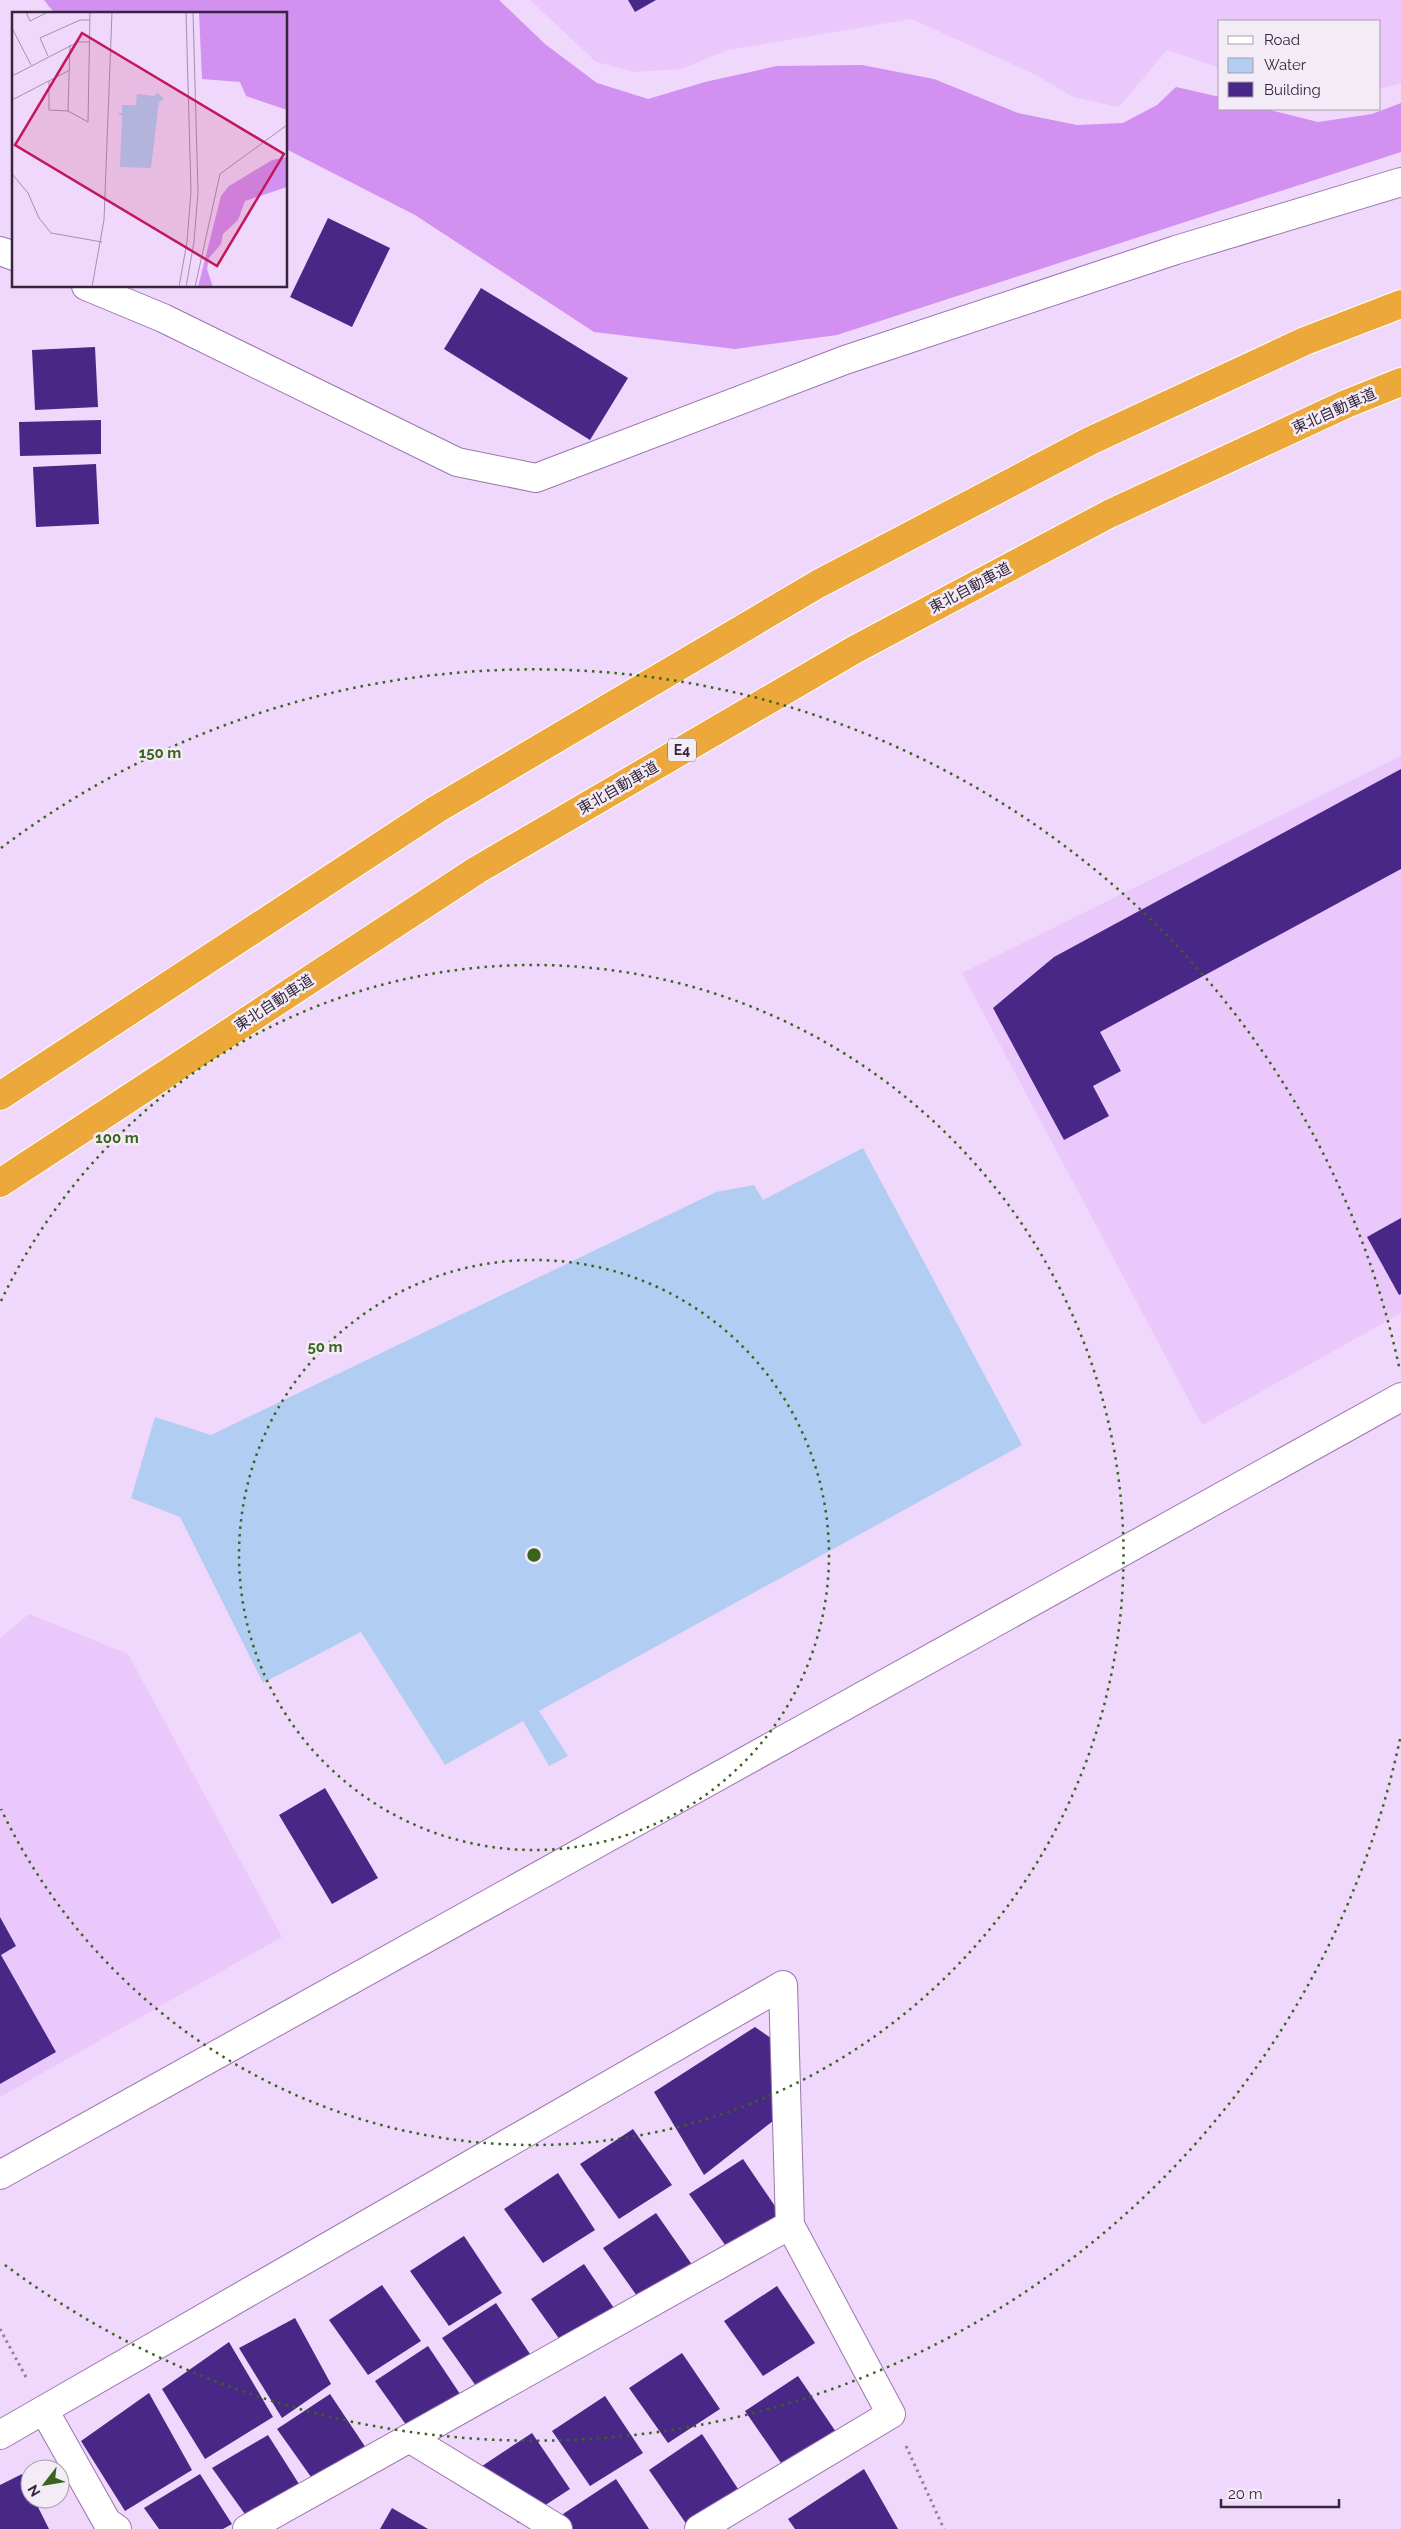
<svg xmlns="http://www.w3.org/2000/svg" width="1401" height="2529" font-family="Raleway,'Noto Sans JP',sans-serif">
  <rect width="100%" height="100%" fill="#efd8fb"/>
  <g fill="#ebc8fc">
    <path d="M530 0H1401V83L1380 89V21H1220V68L1167 50 1119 107 1073 97 1034 74 911 19 728 50 681 69 635 72 596 62Z"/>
    <path d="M1401 756V1313L1202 1425 962 973Z"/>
    <path d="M29 1614 128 1654 282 1937 0 2097V1638Z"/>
  </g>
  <path fill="#d290f0" d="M44 0H499L545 44 597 83 648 99 705 82 777 66 862 65 934 79 1018 113 1077 125 1123 123 1157 105 1176 87 1220 97V109H1266L1318 122 1372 114 1401 103V152L837 335 735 349 594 332 415 215 286 149V14H55Z"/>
  <path fill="#b1cef2" d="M863 1148 1022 1445 539 1711 568 1756 549 1766 523 1721 445 1765 361 1632 263 1683 180 1517 131 1498 155 1417 211 1435 716 1192 754 1185 763 1200Z"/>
  <g fill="#492786">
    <path d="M628 0H656L635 12Z"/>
    <path d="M328 218 390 248 352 327 290 297Z"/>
    <path d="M481 288 628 378 590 440 444 349Z"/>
    <path d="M95 347 98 407 35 410 32 350Z"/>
    <path d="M101 420V454L20 456 19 422Z"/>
    <path d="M96 464 99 524 36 527 33 467Z"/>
    <path d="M1401 769V869L1100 1032 1121 1071 1093 1086 1109 1116 1064 1140 993 1008 1054 957Z"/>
    <path d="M1401 1218V1294L1399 1295 1367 1237Z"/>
    <path d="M325 1788 378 1878 332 1904 279 1815Z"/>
    <path d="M0 1917 16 1946 1 1955 56 2052 0 2084Z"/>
    <path d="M755 2027 778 2043 773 2121 704 2175 654 2092Z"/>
    <path d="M633 2129 672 2185 619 2219 580 2164Z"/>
    <path d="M743 2159 781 2215 728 2249 689 2194Z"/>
    <path d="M558 2173 595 2230 543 2263 504 2209Z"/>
    <path d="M656 2213 695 2269 642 2303 603 2248Z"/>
    <path d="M464 2236 502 2293 449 2326 410 2271Z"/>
    <path d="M584 2264 622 2320 570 2354 531 2299Z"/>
    <path d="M382 2285 421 2341 368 2375 329 2320Z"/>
    <path d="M777 2286 815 2343 763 2376 724 2321Z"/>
    <path d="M496 2303 534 2360 481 2393 442 2338Z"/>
    <path d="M295 2318 331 2384 282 2418 239 2348Z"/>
    <path d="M229 2342 273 2417 205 2459 162 2389Z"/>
    <path d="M428 2346 466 2403 414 2436 375 2381Z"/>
    <path d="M682 2353 720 2409 668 2443 629 2388Z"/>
    <path d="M798 2376 836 2432 783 2466 745 2411Z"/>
    <path d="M149 2393 192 2470 125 2511 81 2441Z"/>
    <path d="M330 2394 368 2451 316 2484 277 2429Z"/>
    <path d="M605 2396 643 2453 590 2486 552 2431Z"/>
    <path d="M532 2433 570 2489 518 2523 479 2468Z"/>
    <path d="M702 2434 740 2492 687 2525 649 2470Z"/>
    <path d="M268 2435 299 2484 247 2517 212 2468Z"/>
    <path d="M864 2469 898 2529H795L788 2519Z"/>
    <path d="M22 2474 30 2491V2499H34L49 2529H0V2485Z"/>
    <path d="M200 2474 232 2524 223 2529H159L144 2508Z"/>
    <path d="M616 2479 649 2529H573L563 2514Z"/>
    <path d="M392 2508 428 2529H380Z"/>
  </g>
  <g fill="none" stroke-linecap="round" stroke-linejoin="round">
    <g stroke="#9b76ac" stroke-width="30">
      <g id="minor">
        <path d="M44 2410 107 2522 117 2529"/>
        <path d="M0 2435 783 1985 790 2225 891 2414 699 2529"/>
        <path d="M409 2438 558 2529"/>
        <path d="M247 2529 790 2225"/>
      </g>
    </g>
    <g stroke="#9b76ac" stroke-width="30">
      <g id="tertiary">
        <path d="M0 251 14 256"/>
        <path d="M86 286 163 318 457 462 536 478 845 360 1176 250 1401 182"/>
        <path d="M0 2175 1401 1397"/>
      </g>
    </g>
    <g stroke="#fff" stroke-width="30">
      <g id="motorway">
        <path d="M0 1096 437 809 818 584 1090 441 1305 341 1401 304"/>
        <path d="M0 1183 477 870 854 650 1109 514 1346 404 1401 382"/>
      </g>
    </g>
    <g stroke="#927f9c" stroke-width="3" stroke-dasharray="2.5 4" stroke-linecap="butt">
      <path d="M0 2329 27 2379"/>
      <path d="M906 2446 944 2529"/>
    </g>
    <use href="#minor" stroke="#fff" stroke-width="28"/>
    <use href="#tertiary" stroke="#fff" stroke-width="28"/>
    <use href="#motorway" stroke="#eda83b" stroke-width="28"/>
  </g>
  <g fill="none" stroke="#3a631e" stroke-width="2.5" stroke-dasharray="2.5 5">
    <circle cx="534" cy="1555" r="295"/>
    <path d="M1 1301A590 590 0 1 1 1 1809"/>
    <path d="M1400 1739A885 885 0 0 1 1 2262M1 848A885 885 0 0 1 1400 1371"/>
  </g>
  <g text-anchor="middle" stroke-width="5" stroke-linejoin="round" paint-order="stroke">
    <rect fill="#f3ecf7" stroke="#6e6174" stroke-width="1" x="668" y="738.5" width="28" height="23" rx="4"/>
    <g font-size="14" font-weight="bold" fill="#35263c">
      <text x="682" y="755">E4</text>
    </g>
    <g font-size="15" fill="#35263c" stroke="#f3ecf7">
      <text transform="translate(1334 411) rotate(-24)" y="5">東北自動車道</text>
      <text transform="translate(970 588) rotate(-28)" y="5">東北自動車道</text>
      <text transform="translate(618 788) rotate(-30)" y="5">東北自動車道</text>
      <text transform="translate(274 1003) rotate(-33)" y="5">東北自動車道</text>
    </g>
  </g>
  <g transform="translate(12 12)">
    <rect width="275" height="275" fill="#efd8fb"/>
    <path d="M187 0H275V98L234 84 228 70 190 67ZM275 145V175L233 189 226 208 211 222 209 232 197 246 195 257 201 275H186L209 184 217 174 260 148Z" fill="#d290f0"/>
    <path d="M146 81 152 87 147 90 139 156 108 155 110 104 105 101H110V93H124L125 82 142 84Z" fill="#b1cef2"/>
    <path fill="none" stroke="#a591af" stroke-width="1" d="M14 0 18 9 36 0M0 16 19 53M36 44 28 26 68 8H78M0 64 66 30H78M37 69V98L56 99 76 110 78 0M0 88 58 58M56 99 58 33M0 162 16 181 27 206 39 221 90 230M80 275 92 208 100 0M167 275 175 230 179 179 174 0M174 275 182 230 186 180 181 0M183 275 208 162 275 113"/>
    <path fill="#c2185b" fill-opacity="0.15" stroke="#c2185b" stroke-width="2.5" d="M70 21 272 142 205 254 3 133Z"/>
    <rect width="275" height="275" fill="none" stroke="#35263c" stroke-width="2.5"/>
  </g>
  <circle cx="534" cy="1555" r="8" fill="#3a631e" stroke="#f3ecf7" stroke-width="2.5"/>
  <g font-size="15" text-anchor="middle" font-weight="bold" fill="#3a631e" stroke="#f3ecf7" stroke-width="5" stroke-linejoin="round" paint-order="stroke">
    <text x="160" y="758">150 m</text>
    <text x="117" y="1143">100 m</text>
    <text x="325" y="1352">50 m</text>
  </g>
  <rect x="1218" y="20" width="162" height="90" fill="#f3ecf7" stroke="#a79dac"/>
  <rect x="1228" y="36" width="25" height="8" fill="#ffffff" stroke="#a79dac"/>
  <text x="1264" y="45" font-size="15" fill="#35263c">Road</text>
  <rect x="1228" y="58" width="25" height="15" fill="#b1cef2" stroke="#a79dac"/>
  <text x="1264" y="70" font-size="15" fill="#35263c">Water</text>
  <rect x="1228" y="82" width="25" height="15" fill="#492786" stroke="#a79dac"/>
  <text x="1264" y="95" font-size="15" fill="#35263c">Building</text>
  <g transform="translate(45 2484) rotate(239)"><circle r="24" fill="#f3ecf7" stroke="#a79dac"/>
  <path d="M0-4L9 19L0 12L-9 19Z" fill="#3a631e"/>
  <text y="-8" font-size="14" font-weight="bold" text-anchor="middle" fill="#35263c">N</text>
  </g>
  <path d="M1221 2499v8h118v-8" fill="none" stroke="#35263c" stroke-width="2.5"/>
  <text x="1228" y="2499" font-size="15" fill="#35263c" stroke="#f3ecf7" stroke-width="4" paint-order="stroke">20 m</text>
</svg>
